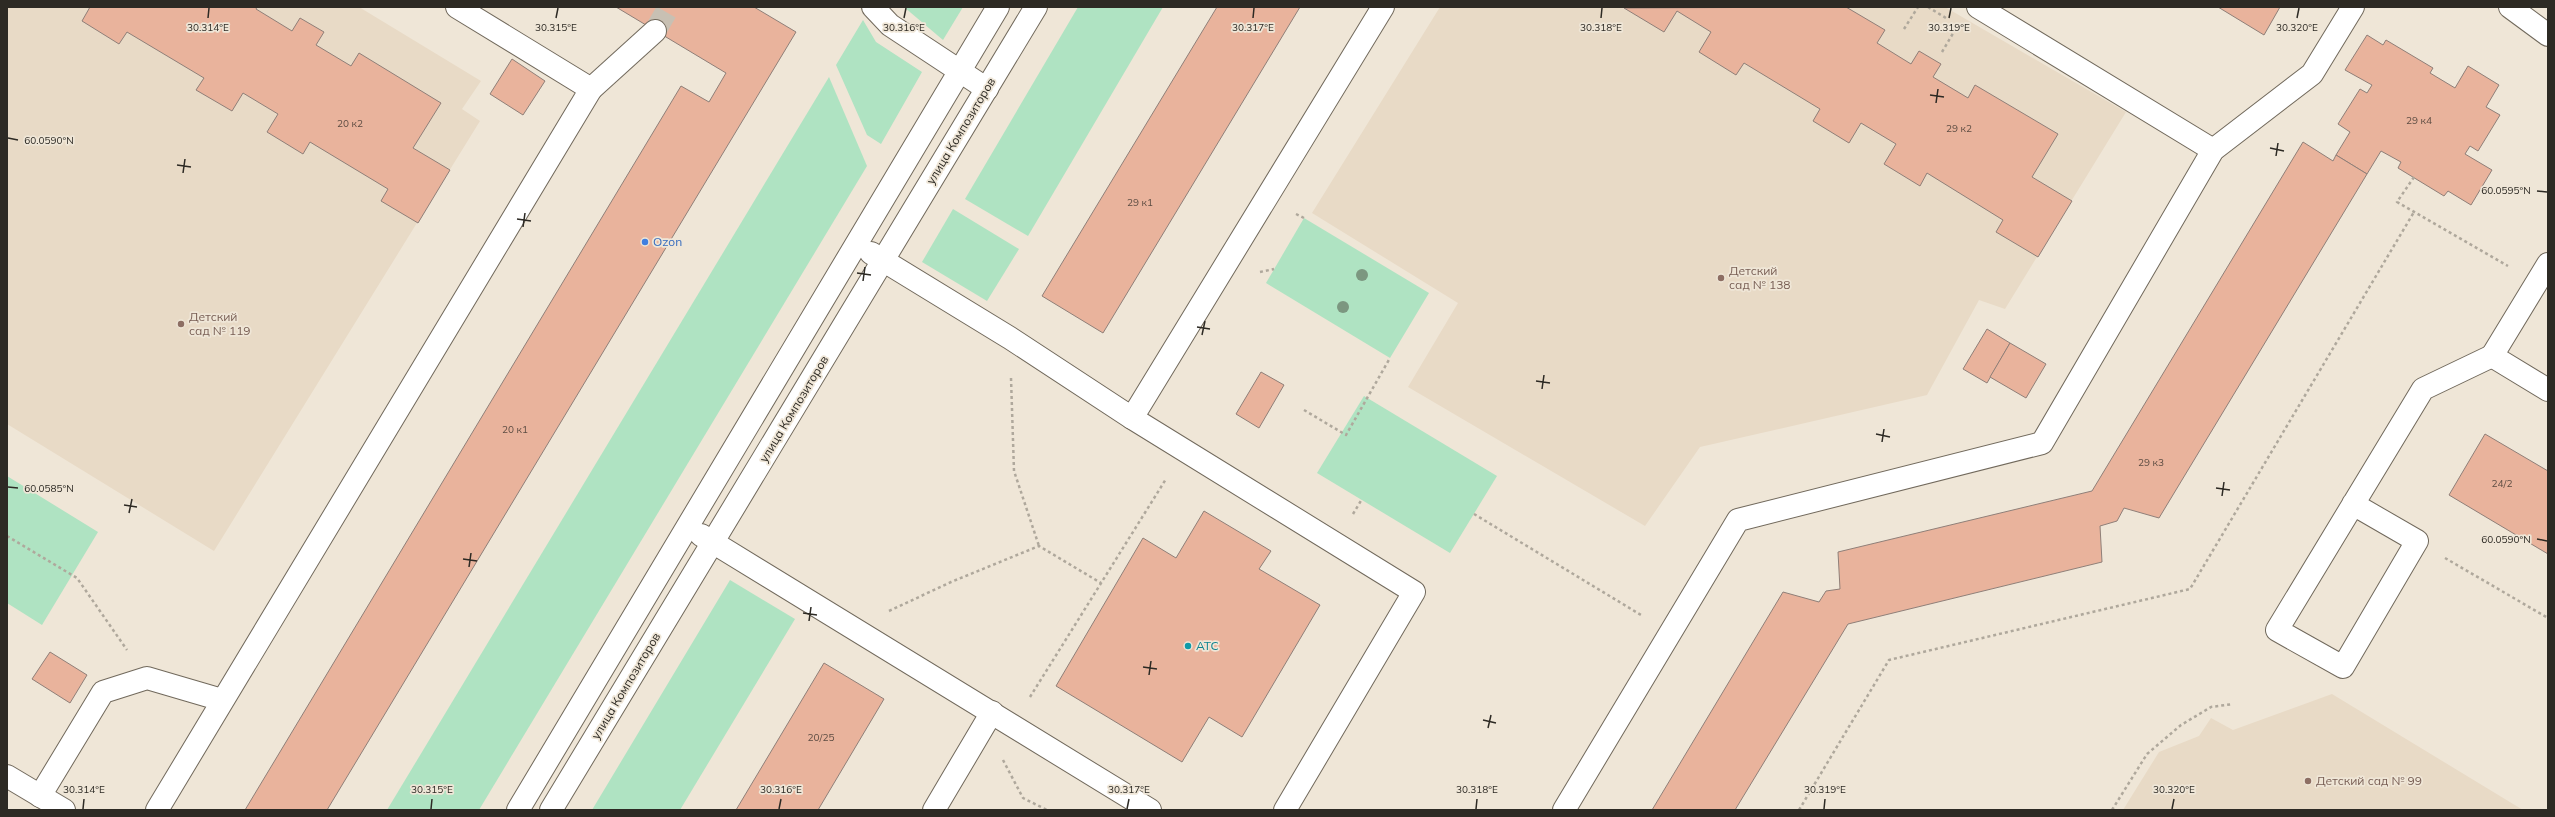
<svg xmlns="http://www.w3.org/2000/svg" width="2555" height="817" font-family="Mulish,sans-serif">
  <rect width="100%" height="100%" fill="#efe6d7"/>
  <g fill="#e8dac6">
    <path d="M7 7H359L481 81 462 109 480 121 214 551 7 424Z"/>
    <path d="M1440 7H1945L2126 112 2005 309 1979 300 1927 395 1700 447 1645 526 1408 387 1458 303 1312 213Z"/>
    <path d="M2332 694 2523 810H2123L2159 752 2199 736 2211 718 2233 730Z"/>
  </g>
  <g fill="#afe3c2">
    <path d="M904 7H963L943 40Z"/>
    <path d="M1078 7H1163L1028 236 965 199Z"/>
    <path d="M863 20 876 42 922 72 881 144 867 135 836 65Z"/>
    <path d="M829 77 867 166 479 810H387Z"/>
    <path d="M953 209 1019 249 987 301 922 262Z"/>
    <path d="M1304 218 1429 293 1390 358 1266 283Z"/>
    <path d="M1364 396 1497 476 1450 553 1317 473Z"/>
    <path d="M7 476 98 532 42 625 7 603Z"/>
    <path d="M730 580 795 619 680 810H592Z"/>
  </g>
  <g fill="#e9b39c" stroke="#8f7f78">
    <path d="M90 7H257L256 9 292 31 300 18 324 32 316 45 351 66 359 53 441 103 413 148 450 170 418 223 381 201 388 189 310 142 303 154 267 132 278 114 243 93 232 111 196 90 204 78 127 32 119 44 82 21Z"/>
    <path d="M616 7H754L796 32 327 810H245L681 86 709 102 726 73Z"/>
    <path d="M1217 7H1300L1103 333 1042 296Z"/>
    <path d="M1846 7 1885 30 1877 43 1911 64 1919 51 1941 64 1933 77 1968 98 1975 85 2058 134 2032 177 2072 201 2038 257 1996 232 2003 220 1927 173 1920 186 1884 164 1896 144 1861 123 1849 143 1813 121 1820 109 1744 63 1736 75 1699 52 1711 32 1677 11 1664 32 1624 8Z"/>
    <path d="M2218 7H2280L2264 35Z"/>
    <path d="M2367 35 2383 45 2386 40 2433 68 2430 73 2455 88 2468 66 2499 85 2486 107 2500 115 2478 151 2470 146 2465 154 2492 170 2471 205 2448 191 2444 196 2398 168 2401 162 2381 151 2367 174 2336 155 2350 132 2338 124 2360 89 2367 93 2372 85 2345 70Z"/>
    <path d="M512 59 545 81 523 115 490 94Z"/>
    <path d="M2303 142 2333 161 2336 155 2367 174 2159 518 2124 508 2117 521 2100 526 2102 562 1848 624 1735 810H1652L1783 592 1819 602 1826 591 1840 589 1838 552 2092 491Z"/>
    <path d="M1987 329 2010 343 1987 383 1963 369Z"/>
    <path d="M2010 343 2046 364 2026 398 1990 377Z"/>
    <path d="M1261 372 1284 385 1259 428 1236 414Z"/>
    <path d="M2485 434 2548 471V554L2449 495Z"/>
    <path d="M1204 511 1271 551 1259 569 1320 605 1242 737 1209 717 1182 762 1056 686 1143 538 1176 558Z"/>
    <path d="M50 652 87 675 70 703 32 679Z"/>
    <path d="M824 663 884 699 818 810H736Z"/>
  </g>
  <g fill="none" stroke-linecap="round" stroke-linejoin="round">
    <path stroke="#c8c0b3" stroke-width="22" stroke-dasharray="22 11" stroke-linecap="butt" d="M655 31 669 7"/>
    <g stroke="#71695c" stroke-width="24">
      <g id="minor">
        <path d="M873 7 890 25 987 89"/>
        <path d="M1978 7 2213 150"/>
        <path d="M2510 7 2548 35"/>
        <path d="M591 89 655 31"/>
        <path d="M871 253 1010 338 1132 418 1383 7"/>
        <path d="M2548 264 2492 356 2548 390"/>
        <path d="M1132 418 1414 592 1285 810"/>
        <path d="M2353 504 2417 541 2343 667 2277 630 2423 389 2492 356"/>
        <path d="M701 535 1150 810"/>
        <path d="M7 776 64 810"/>
        <path d="M40 796 103 692 147 678 222 700"/>
        <path d="M157 810 591 89 457 7"/>
        <path d="M518 810 998 7"/>
        <path d="M551 810 1036 7"/>
        <path d="M934 810 992 712"/>
        <path d="M1564 810 1738 520 2042 443 2213 150 2312 74 2353 7"/>
      </g>
    </g>
    <g stroke="#afa89c" stroke-width="2.5" stroke-dasharray="3 3" stroke-linecap="butt">
      <path d="M1928 7 1946 18"/>
      <path d="M1904 29 1918 7"/>
      <path d="M1942 52 1955 30"/>
      <path d="M2414 177 2397 202 2508 266"/>
      <path d="M1296 214 1304 218"/>
      <path d="M1260 272 1274 269"/>
      <path d="M1011 378 1014 471 1039 546"/>
      <path d="M1304 410 1346 435 1390 358"/>
      <path d="M1353 514 1362 499"/>
      <path d="M1474 514 1641 615"/>
      <path d="M7 536 77 578 127 650"/>
      <path d="M2445 558 2548 618"/>
      <path d="M889 611 951 582 1039 546 1101 583"/>
      <path d="M1030 697 1166 479"/>
      <path d="M1003 760 1023 798 1047 810"/>
      <path d="M1799 810 1889 660 2190 589 2414 212"/>
      <path d="M2112 810 2147 754 2181 725 2211 707 2233 704"/>
    </g>
    <use href="#minor" stroke="#fff" stroke-width="22"/>
  </g>
  <g fill="#7c9780">
    <circle cx="1362" cy="275" r="6"/>
    <circle cx="1343" cy="307" r="6"/>
  </g>
  <path fill="none" stroke="#2d2a24" stroke-width="1.5" d="M208 18 209 8M556 18 558 8M904 18 906 8M1253 18 1254 8M1601 18 1602 8M1949 18 1951 8M2297 18 2299 8M1930 95 1944 97M1936 103 1938 89M8 138 18 140M2270 148 2284 151M2276 156 2278 143M177 165 191 167M183 173 185 159M2537 191 2547 192M517 219 531 221M523 227 525 213M857 273 871 275M863 281 865 267M1197 327 1210 329M1202 335 1205 321M1536 381 1550 383M1542 389 1544 375M1876 434 1890 437M1882 442 1884 429M8 487 18 488M2216 488 2230 490M2222 496 2224 482M124 505 137 507M129 513 132 499M2537 539 2547 541M463 559 477 561M469 567 471 553M803 613 817 615M809 621 811 607M1143 667 1157 669M1149 675 1151 661M1483 720 1496 723M1488 728 1491 715M83 809 84 799M431 809 432 799M779 809 781 799M1127 809 1129 799M1476 809 1477 799M1824 809 1825 799M2172 809 2174 799"/>
  <circle fill="#3f7fe0" stroke="#efe6d7" stroke-width="1.5" cx="645" cy="242" r="4"/>
  <g fill="#8d6e63" stroke="#efe6d7" stroke-width="1.5">
    <circle cx="1721" cy="278" r="4"/>
    <circle cx="181" cy="324" r="4"/>
    <circle cx="2308" cy="781" r="4"/>
  </g>
  <circle fill="#0f9aa8" stroke="#efe6d7" stroke-width="1.5" cx="1188" cy="646" r="4"/>
  <g text-anchor="middle" stroke-width="3.5" stroke-linejoin="round" paint-order="stroke">
    <g font-size="10" fill="#5c4c42">
      <text x="2419" y="124">29 к4</text>
      <text x="350" y="127">20 к2</text>
      <text x="1959" y="132">29 к2</text>
      <text x="1140" y="206">29 к1</text>
      <text x="515" y="433">20 к1</text>
      <text x="2151" y="466">29 к3</text>
      <text x="2502" y="487">24/2</text>
      <text x="821" y="741">20/25</text>
    </g>
    <g font-size="12" fill="#2d2a24" stroke="#efe6d7">
      <text transform="translate(961 131) rotate(-59)" y="4">улица Композиторов</text>
      <text transform="translate(794 409) rotate(-59)" y="4">улица Композиторов</text>
      <text transform="translate(626 686) rotate(-59)" y="4">улица Композиторов</text>
    </g>
    <g font-size="12" fill="#366cbe" stroke="#efe6d7" text-anchor="start">
      <text x="653" y="246">Ozon</text>
    </g>
    <g font-size="12" fill="#785e54" stroke="#efe6d7" text-anchor="start">
      <text x="1729" y="275">Детский<tspan x="1729" dy="14">сад № 138</tspan></text>
      <text x="189" y="321">Детский<tspan x="189" dy="14">сад № 119</tspan></text>
      <text x="2316" y="785">Детский сад № 99</text>
    </g>
    <g font-size="12" fill="#0d838f" stroke="#efe6d7" text-anchor="start">
      <text x="1196" y="650">АТС</text>
    </g>
  </g>
  <g font-size="10" text-anchor="middle" fill="#2d2a24" stroke="#efe6d7" stroke-width="3.5" stroke-linejoin="round" paint-order="stroke">
    <text x="208" y="31">30.314°E</text>
    <text x="556" y="31">30.315°E</text>
    <text x="904" y="31">30.316°E</text>
    <text x="1253" y="31">30.317°E</text>
    <text x="1601" y="31">30.318°E</text>
    <text x="1949" y="31">30.319°E</text>
    <text x="2297" y="31">30.320°E</text>
    <text x="49" y="144">60.0590°N</text>
    <text x="2506" y="194">60.0595°N</text>
    <text x="49" y="492">60.0585°N</text>
    <text x="2506" y="543">60.0590°N</text>
    <text x="84" y="793">30.314°E</text>
    <text x="432" y="793">30.315°E</text>
    <text x="781" y="793">30.316°E</text>
    <text x="1129" y="793">30.317°E</text>
    <text x="1477" y="793">30.318°E</text>
    <text x="1825" y="793">30.319°E</text>
    <text x="2174" y="793">30.320°E</text>
  </g>
  <rect width="2555" height="817" fill="none" stroke="#2d2a24" stroke-width="16"/>
</svg>
